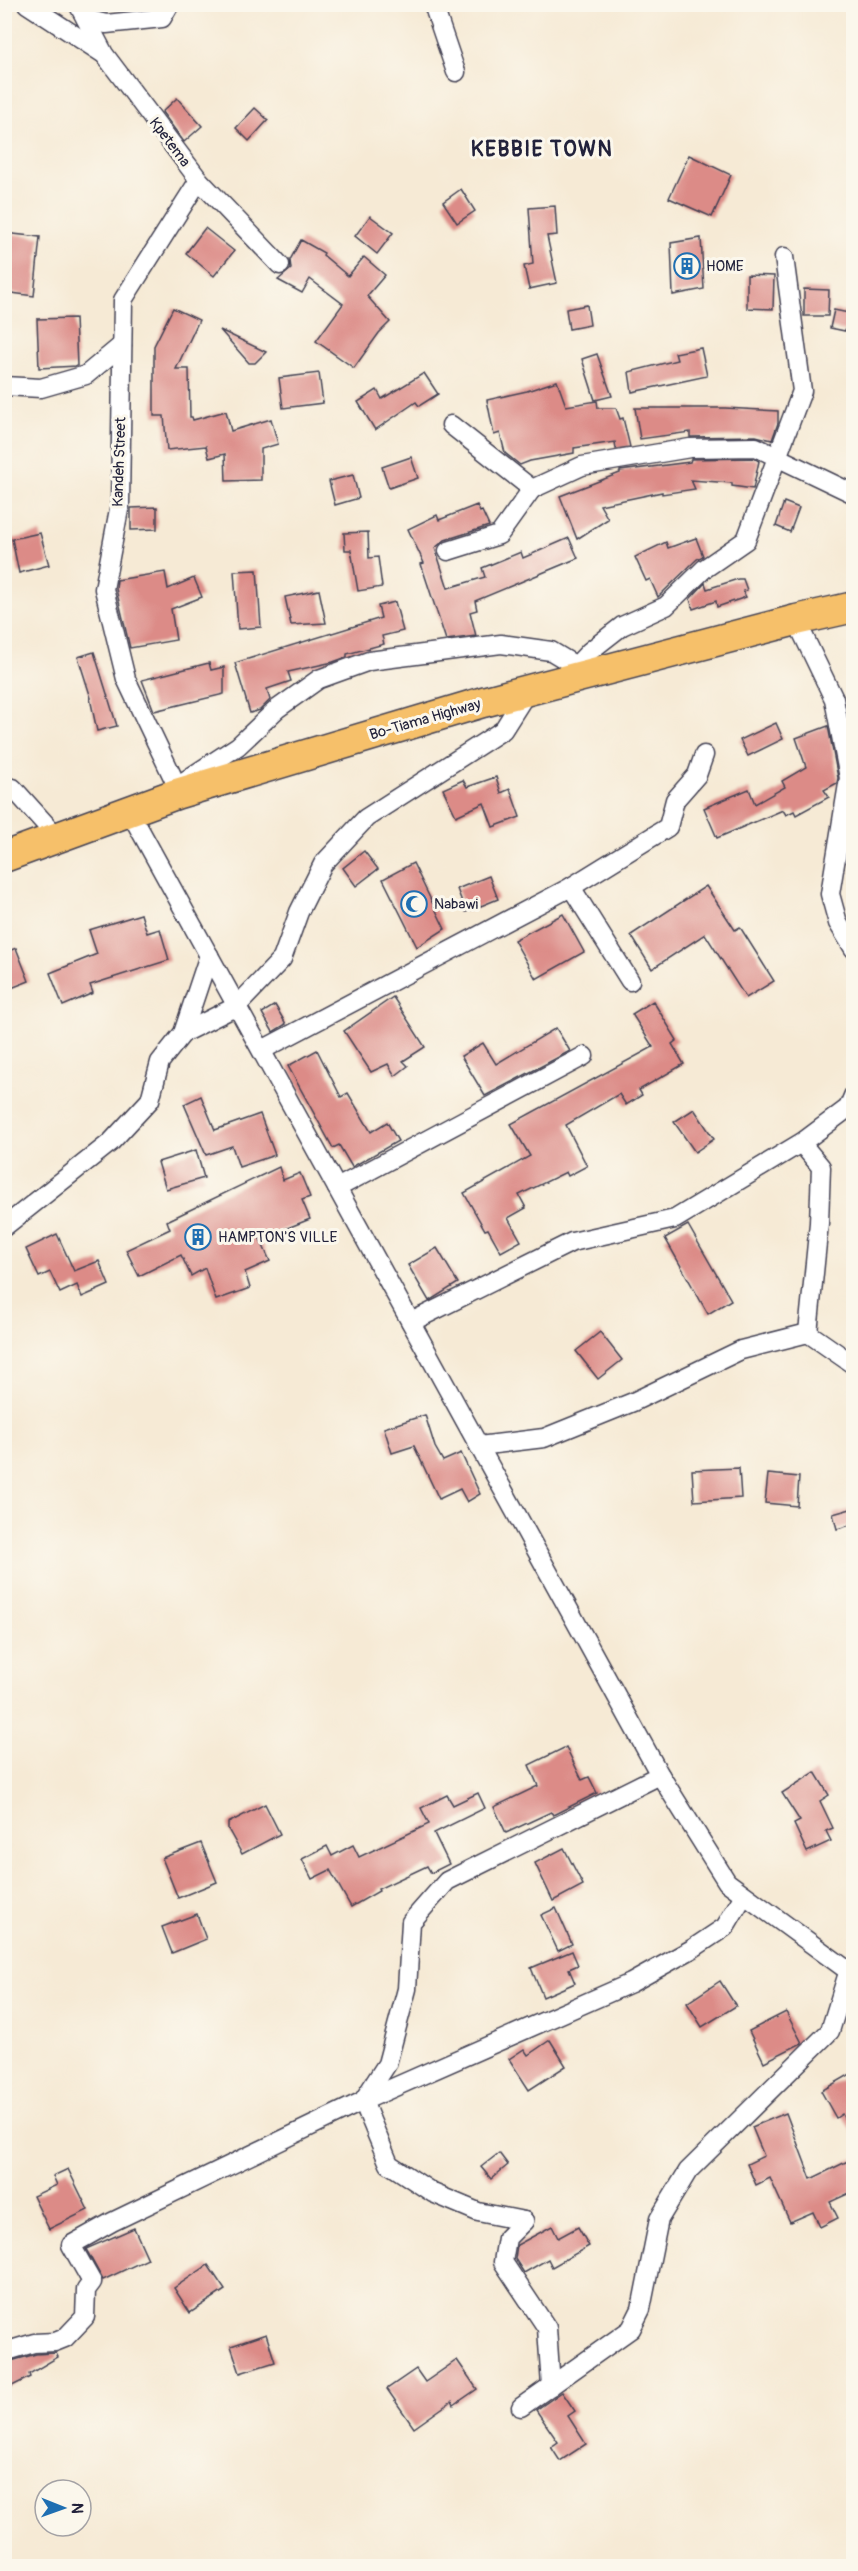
<svg xmlns="http://www.w3.org/2000/svg" width="858" height="2571" font-family="Pangolin,sans-serif">
  <rect width="100%" height="100%" fill="#fbf7ec"/>
  <filter id="ink" filterUnits="userSpaceOnUse"><feTurbulence type="fractalNoise" baseFrequency=".0167" numOctaves="2"/><feDisplacementMap in="SourceGraphic" scale="12" xChannelSelector="R" yChannelSelector="G"/><feConvolveMatrix kernelMatrix="1 2 1 2 8 2 1 2 1" color-interpolation-filters="sRGB"/></filter>
  <filter id="wash" filterUnits="userSpaceOnUse"><feTurbulence type="fractalNoise" baseFrequency=".008" numOctaves="4" result="noise"/><feDisplacementMap in="SourceGraphic" scale="24" xChannelSelector="R" yChannelSelector="G"/><feGaussianBlur stdDeviation="1.35" result="paint"/><feColorMatrix in="noise" values="0 0 0 0 0 0 0 0 0 0 0 0 0 0 0 0 0 1.4 0 .05"/><feComposite in="paint" operator="in"/></filter>
  <g filter="url(#wash)">
    <rect width="100%" height="100%" fill="#f6ead5"/>
    <g id="blocks">
      <g fill="#dc8b87">
        <path d="M177 98 202 126 184 142 162 112Z"/>
        <path d="M255 108 268 120 249 141 236 128Z"/>
        <path d="M689 155 731 175 712 217 669 198Z"/>
        <path d="M461 189 475 211 457 223 443 202Z"/>
        <path d="M555 206 557 235 547 236 557 283 529 289 524 266 533 264 529 208Z"/>
        <path d="M370 216 393 233 377 254 355 236Z"/>
        <path d="M205 228 234 251 214 276 186 253Z"/>
        <path d="M4 233 40 237 34 296 4 292Z"/>
        <path d="M701 238 704 289 673 295 671 243Z"/>
        <path d="M301 240 324 253 323 255 348 276 364 257 385 275 367 296 390 322 379 333 354 368 316 341 343 304 310 279 302 293 278 280 291 269 290 260Z"/>
        <path d="M747 275 774 276 773 309 747 308Z"/>
        <path d="M804 289 829 290 828 316H804Z"/>
        <path d="M587 305 590 325 569 329 566 309Z"/>
        <path d="M173 308 199 320 176 369H189L190 417H192L193 420 226 411 231 431 271 419 278 444 261 449V480L226 481 225 454 209 458 206 446 167 450 164 416H154V346Z"/>
        <path d="M834 310 849 313 845 331 830 328Z"/>
        <path d="M75 318 77 366 39 368 37 319Z"/>
        <path d="M220 330 266 352 255 363H249Z"/>
        <path d="M701 348 707 376 632 392 629 372 677 360 675 353Z"/>
        <path d="M597 354 612 396 595 400 582 359Z"/>
        <path d="M319 373 323 403 283 408 279 378Z"/>
        <path d="M424 373 438 394 419 406 416 402 375 430 358 402 377 390 382 399Z"/>
        <path d="M557 381 566 406 597 401 598 408H616L620 419 623 418 630 447 616 449 615 442 574 448V453L530 461 520 465 505 453 500 433 494 435 487 400 527 391Z"/>
        <path d="M635 408H725L778 411V423L772 440 756 436 690 437V432L640 439Z"/>
        <path d="M411 457 418 478 389 488 382 467Z"/>
        <path d="M754 458 759 461 753 489 732 486V483L691 480 695 489 662 494V492L600 505 608 519 577 539 560 496 620 473V471L690 462 691 459Z"/>
        <path d="M353 475 359 498 335 505 329 481Z"/>
        <path d="M784 502 799 508 790 532 776 526Z"/>
        <path d="M477 505 480 512 482 511 489 526 445 540 435 548 448 588 485 577 482 568 521 552 523 558 569 538 578 558 475 601 477 610 470 612 476 636 446 640 421 564 424 563 408 529 437 515 439 520Z"/>
        <path d="M157 507V529L131 530V508Z"/>
        <path d="M368 532 369 558 378 557 382 587 358 591 351 550H345L344 533Z"/>
        <path d="M40 533 49 565 19 573 12 539Z"/>
        <path d="M696 538 703 556 697 559 658 597 650 579 646 581 635 557 666 542 668 548Z"/>
        <path d="M257 570 261 627 238 629 234 571Z"/>
        <path d="M165 572 168 589 194 578 202 597 171 609 176 640 130 648 116 589 117 580Z"/>
        <path d="M738 579H743L747 590 743 591 746 597 717 607 716 601 693 609 690 599 705 583 707 589Z"/>
        <path d="M319 590 326 623 291 625 285 597Z"/>
        <path d="M395 602 403 631 382 636 384 644 347 654V657L333 662 288 672 291 681 267 689 270 700 260 710 250 713 235 663 381 618 378 606Z"/>
        <path d="M94 652 117 726 97 731 90 698H91L78 657Z"/>
        <path d="M209 663 211 670 224 667V694L154 711 142 680Z"/>
        <path d="M776 723 783 739 748 756 740 740Z"/>
        <path d="M828 726 838 778 837 783 824 790 829 797 796 815 794 811 786 815 783 810 717 838 704 808 749 789 755 804 785 787 782 781 806 767 796 738Z"/>
        <path d="M496 777 501 793 510 789 520 817 493 827 484 803 456 816 443 789 463 780 467 787Z"/>
        <path d="M364 851 378 869 356 886 343 868Z"/>
        <path d="M413 863 445 929 417 947 383 879Z"/>
        <path d="M489 876 498 899 466 912 457 889Z"/>
        <path d="M706 886 735 930 740 927 774 981 746 998 705 934 652 969 631 935Z"/>
        <path d="M141 914 147 933 160 929 169 960 90 985 93 993 63 1006 50 973 97 954 89 930Z"/>
        <path d="M563 914 584 952 536 979 514 940Z"/>
        <path d="M16 948 29 981 4 991V953Z"/>
        <path d="M393 997 425 1047 403 1061 408 1066 395 1076 388 1064 371 1072 344 1031Z"/>
        <path d="M653 1001 677 1040 672 1044 684 1064 639 1090 642 1095 626 1105 619 1094 566 1125 587 1166 568 1176 566 1172 519 1195 526 1208 508 1218 521 1241 501 1252 488 1229 485 1230 464 1193 530 1156 511 1124 653 1047 632 1014Z"/>
        <path d="M275 1005 286 1024 273 1032 262 1013Z"/>
        <path d="M556 1028 570 1051 485 1096 461 1056 483 1043 496 1064Z"/>
        <path d="M317 1050 341 1097 348 1093 371 1132 387 1122 398 1141 352 1167 339 1145 333 1148 288 1066Z"/>
        <path d="M201 1096 215 1130 260 1114 275 1155 239 1167 232 1146 206 1155 184 1104Z"/>
        <path d="M694 1109 714 1139 695 1152 674 1122Z"/>
        <path d="M196 1150 204 1178 166 1189 158 1162Z"/>
        <path d="M279 1167 283 1180 300 1173 310 1197 302 1200 310 1219 260 1239 270 1261 245 1272 250 1288 216 1300 205 1268 191 1276 181 1255 139 1276 126 1250 170 1229 167 1221Z"/>
        <path d="M688 1225 731 1300 708 1314 665 1238Z"/>
        <path d="M57 1234 74 1271 99 1261 109 1285 82 1297 77 1285 60 1293 50 1272 39 1277 26 1249Z"/>
        <path d="M437 1248 458 1283 429 1301 408 1265Z"/>
        <path d="M600 1332 622 1360 598 1379 576 1351Z"/>
        <path d="M425 1415 435 1447 443 1461 461 1453 480 1494 467 1502 460 1489 439 1499 414 1446 392 1453 384 1428Z"/>
        <path d="M739 1468 741 1498 694 1501 692 1470Z"/>
        <path d="M768 1474 799 1477 797 1506 765 1503Z"/>
        <path d="M854 1508V1524L837 1529 833 1514Z"/>
        <path d="M566 1747 582 1780 589 1777 597 1793 553 1815 551 1812 506 1833 494 1807 538 1786 529 1765Z"/>
        <path d="M815 1772 829 1795 820 1801 833 1828 826 1831 831 1841 807 1852 794 1824 800 1821 782 1793Z"/>
        <path d="M478 1793 485 1808 434 1833 449 1864 431 1873 427 1866 378 1889 379 1891 351 1907 330 1870 312 1879 302 1859 327 1846 332 1856 353 1845 359 1857 429 1824 421 1808 447 1795 453 1805Z"/>
        <path d="M265 1804 280 1834 242 1854 228 1829V1823Z"/>
        <path d="M201 1843 217 1882 178 1898 162 1858Z"/>
        <path d="M564 1848 583 1885 553 1901 535 1863Z"/>
        <path d="M556 1908 572 1944 558 1951 541 1915Z"/>
        <path d="M197 1914 206 1939 172 1953 162 1927Z"/>
        <path d="M572 1951 578 1965 569 1969 575 1983 543 1997 531 1968Z"/>
        <path d="M720 1981 736 2006 702 2027 687 2003Z"/>
        <path d="M786 2012 802 2043 764 2062 749 2031Z"/>
        <path d="M550 2040 566 2066 529 2090 509 2059 524 2049 528 2055Z"/>
        <path d="M854 2072V2137L842 2114 836 2118 821 2091Z"/>
        <path d="M786 2113 811 2179 854 2158V2191L830 2202 838 2218 820 2227 813 2212 790 2222 770 2178 756 2185 747 2164 764 2156 752 2127Z"/>
        <path d="M499 2153 508 2165 491 2179 481 2167Z"/>
        <path d="M68 2169 88 2210 49 2229 33 2196 57 2185 53 2176Z"/>
        <path d="M552 2226 558 2238 578 2227 589 2246 552 2267 548 2259 524 2273 515 2259 517 2245Z"/>
        <path d="M134 2228 148 2259 103 2280 86 2249Z"/>
        <path d="M208 2265 225 2290 190 2313 174 2288Z"/>
        <path d="M266 2334 275 2362 240 2373 231 2346Z"/>
        <path d="M56 2353 58 2357 29 2374 30 2377 4 2390V2363L36 2354Z"/>
        <path d="M457 2360 477 2389 454 2405 452 2401 414 2428 387 2389 416 2369 425 2382Z"/>
        <path d="M562 2392 575 2411 568 2416 586 2444 560 2461 551 2447 558 2442 536 2410Z"/>
      </g>
    </g>
  </g>
  <g filter="url(#ink)">
    <use href="#blocks" fill-opacity="0" stroke="#424052" stroke-width="1.5"/>
    <g fill="none" stroke-linecap="round" stroke-linejoin="round">
      <g stroke="#424052" stroke-width="21">
        <g id="minor">
          <path d="M27 4 102 53"/>
          <path d="M78 4 104 54 199 180 280 265"/>
          <path d="M433 4 456 72"/>
          <path d="M86 19 106 24 162 18 170 4"/>
          <path d="M4 386 41 388 86 375 122 345"/>
          <path d="M451 425 532 489 582 466 690 448 756 447 854 494"/>
          <path d="M448 551 499 535 532 489"/>
          <path d="M796 620 834 699 849 778 830 894 838 923 854 949"/>
          <path d="M576 666 590 651 622 626 666 606 704 569 746 540 802 391 784 257"/>
          <path d="M180 784 238 746 277 709 319 679 369 661 501 644 551 651 576 666 583 675"/>
          <path d="M177 786 126 679 104 589 120 504 123 300 199 180"/>
          <path d="M4 787 13 788 58 838"/>
          <path d="M130 812 660 1775 727 1882 854 1975"/>
          <path d="M571 887 668 827 675 800 697 775 704 755"/>
          <path d="M183 1033 237 1006 282 959 299 912 323 864 366 818 503 730 529 689"/>
          <path d="M262 1050 571 887 630 981"/>
          <path d="M804 1141 802 1144 821 1167 819 1223 808 1333"/>
          <path d="M337 1188 584 1056"/>
          <path d="M4 1227 111 1142 150 1100 160 1062 183 1033 209 955"/>
          <path d="M411 1322 572 1242 675 1219 804 1141 848 1108 854 1094"/>
          <path d="M479 1446 544 1438 633 1402 741 1350 808 1333 854 1365"/>
          <path d="M524 2221 478 2212 433 2193 389 2164 363 2101 631 1983 692 1949 725 1927 744 1895"/>
          <path d="M524 2221 507 2238 503 2262 547 2328 551 2386"/>
          <path d="M4 2352 34 2343 55 2342 65 2338 85 2317 86 2290 92 2282 71 2245 112 2222 363 2101 387 2064 407 1989 411 1922 447 1881 660 1775"/>
          <path d="M521 2407 631 2329 641 2309 659 2219 688 2171 830 2031 848 1973"/>
        </g>
      </g>
      <g stroke="#424052" stroke-width="33">
        <path id="trunk" d="M4 857 176 794 483 702 796 620 854 607"/>
      </g>
      <use href="#minor" stroke="#fff" stroke-width="18"/>
      <use href="#trunk" stroke="#f6c06b" stroke-width="30"/>
    </g>
  </g>
  <defs>
    <g id="building-ring" transform="scale(1.35)"><circle r="9.5" fill="#fbf7ec" stroke="#1f6fb2" stroke-width="1.5"/><path d="M-4-6H4V6H1V3H-1V6H-4ZM-2.5-4.3h1.7v1.8h-1.7ZM.8-4.3h1.7v1.8H.8ZM-2.5-1h1.7V.8h-1.7ZM.8-1h1.7V.8H.8Z" fill="#1f6fb2"/></g>
    <g id="mosque-ring" transform="scale(1.35)"><circle r="9.5" fill="#fbf7ec" stroke="#1f6fb2" stroke-width="1.5"/><path d="M3.5-4.9A6 6 0 1 0 3.5 4.9A5 5 0 1 1 3.5-4.9Z" fill="#1f6fb2"/></g>
  </defs>
  <g fill-rule="evenodd">
    <use href="#building-ring" x="687" y="266"/>
    <use href="#mosque-ring" x="414" y="904"/>
    <use href="#building-ring" x="198" y="1237"/>
  </g>
  <g text-anchor="middle" stroke-width="6" stroke-linejoin="round" paint-order="stroke">
    <g font-size="15" fill="#22223b" stroke="#fbf7ec">
      <text transform="translate(170 142) rotate(53)" y="5">Kpetema</text>
      <text transform="translate(119 462) rotate(-88)" y="5">Kandeh Street</text>
      <text transform="translate(425 719) rotate(-16)" y="5">Bo-Tiama Highway</text>
    </g>
    <g font-size="15" fill="#22223b" stroke="#fbf7ec" text-anchor="start">
      <text x="706" y="271">HOME</text>
      <text x="434" y="909">Nabawi</text>
      <text x="218" y="1242">HAMPTON'S VILLE</text>
    </g>
    <g font-size="21" font-weight="bold" letter-spacing="1.5" fill="#22223b" stroke="#fbf7ec">
      <text x="542" y="156">KEBBIE TOWN</text>
    </g>
  </g>
  <rect width="858" height="2571" fill="none" stroke="#fbf7ec" stroke-width="24"/>
  <g transform="translate(63 2508) rotate(91)"><circle r="28" fill="#fbf7ec" stroke="#a4a2a5" stroke-width="1.5"/>
  <path d="M0-4.5L10 22L0 15L-10 22Z" fill="#1f6fb2"/>
  <text y="-9" font-size="16" font-weight="bold" text-anchor="middle" fill="#22223b">N</text>
  </g>
</svg>
